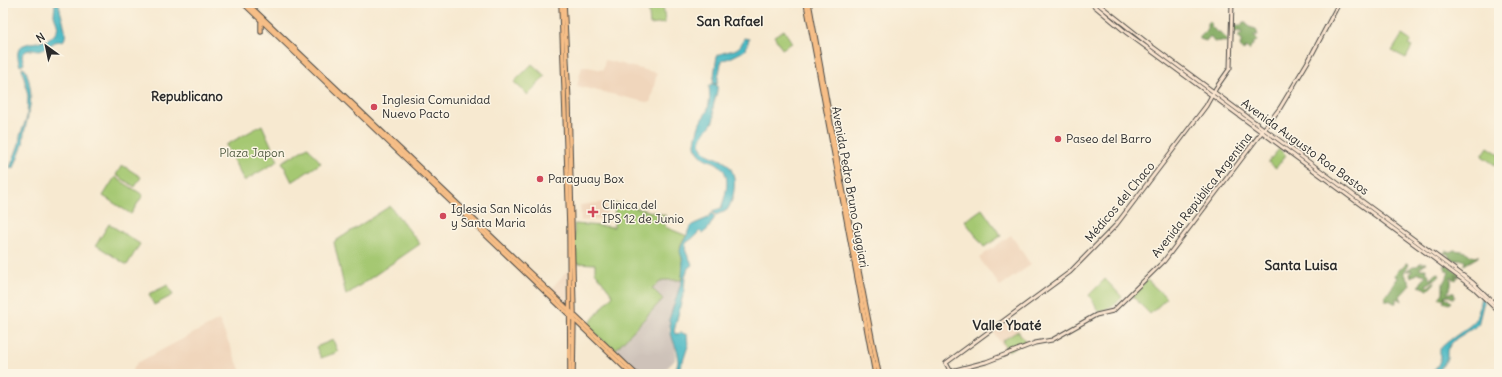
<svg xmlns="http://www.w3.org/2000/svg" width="1502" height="377" font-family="Delius,sans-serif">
  <rect width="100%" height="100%" fill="#fcf5e5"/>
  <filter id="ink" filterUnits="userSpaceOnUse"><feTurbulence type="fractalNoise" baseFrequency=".025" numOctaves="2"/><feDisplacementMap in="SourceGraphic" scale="8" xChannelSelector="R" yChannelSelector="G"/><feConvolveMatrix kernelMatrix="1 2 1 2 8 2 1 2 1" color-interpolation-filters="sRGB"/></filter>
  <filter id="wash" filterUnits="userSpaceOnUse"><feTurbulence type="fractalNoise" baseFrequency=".012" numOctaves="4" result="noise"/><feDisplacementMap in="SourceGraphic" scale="16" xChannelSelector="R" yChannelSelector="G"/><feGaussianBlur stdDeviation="0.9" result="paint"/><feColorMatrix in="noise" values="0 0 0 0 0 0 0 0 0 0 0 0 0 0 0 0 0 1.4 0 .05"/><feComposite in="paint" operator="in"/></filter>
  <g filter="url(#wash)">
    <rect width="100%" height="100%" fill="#f7e9d0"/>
    <g fill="#f0d6bc">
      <path d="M605 60 657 73 650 103 577 86 582 66 603 70Z"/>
      <path d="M606 202 607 219 581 221 580 205Z"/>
      <path d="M1011 235 1031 265 1000 286 979 258Z"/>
      <path d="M568 270 569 307 549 291Z"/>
      <path d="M1011 319 1027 342 1006 352 993 331Z"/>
      <path d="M219 320 242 374H130L137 363Z"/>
    </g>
    <path fill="#cec2b9" d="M663 280H682L669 329 676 347 675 360 661 374H638L614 351 663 299 651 289Z"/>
    <g fill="#a5c872" stroke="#687a4e">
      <path d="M648 3H663L665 23 650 25Z"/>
      <path d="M784 30 792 43 782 49 774 36Z"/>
      <path d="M1402 35 1411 41 1408 45 1412 47 1406 58 1392 51Z"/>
      <path d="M532 64 545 76 528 95 514 82Z"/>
      <path d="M262 125 278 161 244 181 226 145Z"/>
      <path d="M308 147 321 163 292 182 282 162Z"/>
      <path d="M1488 147 1499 154V158L1495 165 1482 156Z"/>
      <path d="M1279 149 1286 155 1276 168 1268 162Z"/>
      <path d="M122 165 141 177 135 187 116 175Z"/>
      <path d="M115 177 143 195 131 214 103 196Z"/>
      <path d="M615 203 665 215V227L687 236C677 246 681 249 682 260 684 266 682 273 682 280H663L652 288 663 299 614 351 587 326 613 295 595 272V264L575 263 574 224 614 227Z"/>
      <path d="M390 206 420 244 346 295 334 242Z"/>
      <path d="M982 209 1001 236 984 247 965 221Z"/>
      <path d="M109 224 140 244 127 265 96 245Z"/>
      <path d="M1105 279 1122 297C1115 305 1110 310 1099 311L1089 295Z"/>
      <path d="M1147 280 1167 298 1150 314 1132 296Z"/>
      <path d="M168 285 173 295 154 305 149 294Z"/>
      <path d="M1018 331 1025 341 1008 351 1002 341Z"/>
      <path d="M333 340 338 352 321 358 316 347Z"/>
    </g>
    <g fill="#84ac64" stroke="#586c48">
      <path d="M1209 21 1211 23 1210 27H1212L1217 32H1220L1228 41 1224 42 1222 41 1214 42 1210 36 1206 41 1200 39V37L1207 30V23Z"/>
      <path d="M1243 22H1246L1249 27 1256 29 1258 35H1254L1253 36 1256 38 1257 41 1253 43 1254 44 1251 46 1249 50 1246 47 1243 51 1240 46 1242 39 1239 38V35L1243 34 1241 33V31L1234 32 1232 31V27L1236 26H1241Z"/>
      <path d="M1454 250C1460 251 1466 250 1471 256L1476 257 1478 255V257L1464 265 1465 261 1460 259 1455 261 1453 259H1449V255L1445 253 1440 257 1446 251 1450 252Z"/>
      <path d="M1406 263 1409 264 1404 272 1410 285 1400 296 1402 301 1396 298V303H1394L1389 300H1385V296C1391 291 1394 283 1398 277L1395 276 1396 273Z"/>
      <path d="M1420 263H1426L1419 268 1421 269H1426V271L1429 275V279H1434L1431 278 1435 274 1439 273 1440 275C1436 279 1431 282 1426 285L1428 287 1434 282H1436L1428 290 1419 286 1426 275 1418 273 1411 277 1410 275 1412 270 1406 271 1413 266H1417Z"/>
      <path d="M1447 264 1460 275 1459 277 1455 275 1457 278 1456 280 1451 277V285L1447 293H1454L1455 297 1453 298 1446 295 1445 296 1451 302 1449 304 1443 302 1445 298 1440 299 1439 298 1443 293V283L1449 273 1444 266Z"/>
    </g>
    <g fill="#4bb9c4" stroke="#3b7278">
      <path d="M55 3H59C59 12 69 33 64 40 62 42 57 41 55 42 51 44 48 48 44 49 37 52 26 46 22 56L24 64 20 66C8 30 48 53 57 30 59 25 55 21 54 15 54 12 55 7 55 3Z"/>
      <path d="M744 38 749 39 746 49 742 52 730 58 723 60 721 63 717 84 713 83 717 56C728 48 739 55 744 38Z"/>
      <path d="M22 68H25C34 93 31 104 25 129 23 134 24 139 23 144 21 152 16 160 14 168H10L19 144 20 136 27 117 28 96Z"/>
      <path d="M712 84 717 85C718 93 714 100 713 108 713 112 715 117 713 121 711 128 702 131 700 143 706 160 717 154 728 165 738 175 735 199 727 210 725 212 719 213 716 215L712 211 721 208C726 195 732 175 719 165 712 159 706 162 699 153 697 150 695 148 695 144 695 140 699 124 701 121 703 116 707 114 708 108 710 102 710 93 709 86Z"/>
      <path d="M712 213 715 217 708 229 703 233 700 231 693 238 686 243C683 253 690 256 692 265L688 268 685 277 684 291 674 331 675 334 682 333 687 335 688 346 683 361 680 366 681 374H674C683 352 676 353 671 333 670 328 671 325 669 320L682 280 683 261 680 251 682 244 687 235 689 229 694 224 708 218Z"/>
      <path d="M1481 298 1484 301 1478 325 1457 338 1451 344 1447 350V359L1437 374H1431L1440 362V349C1447 340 1473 326 1476 319 1479 314 1479 304 1481 298Z"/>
    </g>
  </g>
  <g filter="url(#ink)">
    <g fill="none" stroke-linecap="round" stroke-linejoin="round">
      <g stroke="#4a4844" stroke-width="5">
        <g id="secondary">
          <path d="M1091 3 1127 33 1474 288 1499 312"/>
          <path d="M1097 3 1150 45 1473 283 1499 308"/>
          <path d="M951 372 946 363 1070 272 1116 225 1206 106 1216 88 1230 68 1232 3"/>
          <path d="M940 374 986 362 1035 343 1052 340 1096 315 1113 311 1164 261 1280 108 1310 58 1339 3"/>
        </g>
      </g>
      <g stroke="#4a4844" stroke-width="5.5">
        <g id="primary">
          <path d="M243 3 631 374"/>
          <path d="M247 3 636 374"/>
          <path d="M561 3 569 225 570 374"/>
          <path d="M564 3 569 104 574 314 573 374"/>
          <path d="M806 3 875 374"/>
          <path d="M809 3 841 179 879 374"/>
          <path d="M261 32V22"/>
        </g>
      </g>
      <use href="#secondary" stroke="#fbe5cf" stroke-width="3"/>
      <use href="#primary" stroke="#f6be87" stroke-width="3.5"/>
    </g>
  </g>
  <g fill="#d1495b" stroke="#fcf5e5" stroke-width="1.5">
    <circle cx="374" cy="107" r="4"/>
    <circle cx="1058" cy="139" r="4"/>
    <circle cx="540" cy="179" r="4"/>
    <path d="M591 206h4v4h4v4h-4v4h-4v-4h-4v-4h4z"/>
    <circle cx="443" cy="216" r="4"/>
  </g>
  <g text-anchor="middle" stroke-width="3" stroke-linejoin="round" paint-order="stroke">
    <g font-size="12" fill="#2b2b2b" stroke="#fcf5e5" text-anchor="start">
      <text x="382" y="104">Inglesia Comunidad<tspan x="382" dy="14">Nuevo Pacto</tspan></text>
      <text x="1066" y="143">Paseo del Barro</text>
      <text x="548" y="183">Paraguay Box</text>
      <text x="602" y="209">Clinica del<tspan x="602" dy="14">IPS 12 de Junio</tspan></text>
      <text x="451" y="213">Iglesia San Nicolás<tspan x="451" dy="14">y Santa Maria</tspan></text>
    </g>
    <g font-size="12" fill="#2b2b2b" stroke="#fcf5e5">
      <text transform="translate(1305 147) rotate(36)" y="4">Avenida Augusto Roa Bastos</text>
      <text transform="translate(850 187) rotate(80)" y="4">Avenida Pedro Bruno Guggiari</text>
      <text transform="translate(1202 195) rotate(-52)" y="4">Avenida República Argentina</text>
      <text transform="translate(1120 202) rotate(-50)" y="4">Médicos del Chaco</text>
    </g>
    <g font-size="12" fill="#505a40" stroke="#fcf5e5">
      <text x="252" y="157">Plaza Japon</text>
    </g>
    <g font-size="13" font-weight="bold" fill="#2b2b2b" stroke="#fcf5e5">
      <text x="187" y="101">Republicano</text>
    </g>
    <g font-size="14" font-weight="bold" fill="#2b2b2b" stroke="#fcf5e5">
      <text x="730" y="26">San Rafael</text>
      <text x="1301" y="270">Santa Luisa</text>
      <text x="1007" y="330">Valle Ybaté</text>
    </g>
  </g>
  <rect width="1502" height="377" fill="none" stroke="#fcf5e5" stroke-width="16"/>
  <g transform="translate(46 46) rotate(327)" stroke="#fcf5e5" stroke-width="3" paint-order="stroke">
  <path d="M0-3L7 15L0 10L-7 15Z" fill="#2b2b2b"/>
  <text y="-6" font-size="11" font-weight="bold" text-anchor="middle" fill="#2b2b2b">N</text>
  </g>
</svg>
